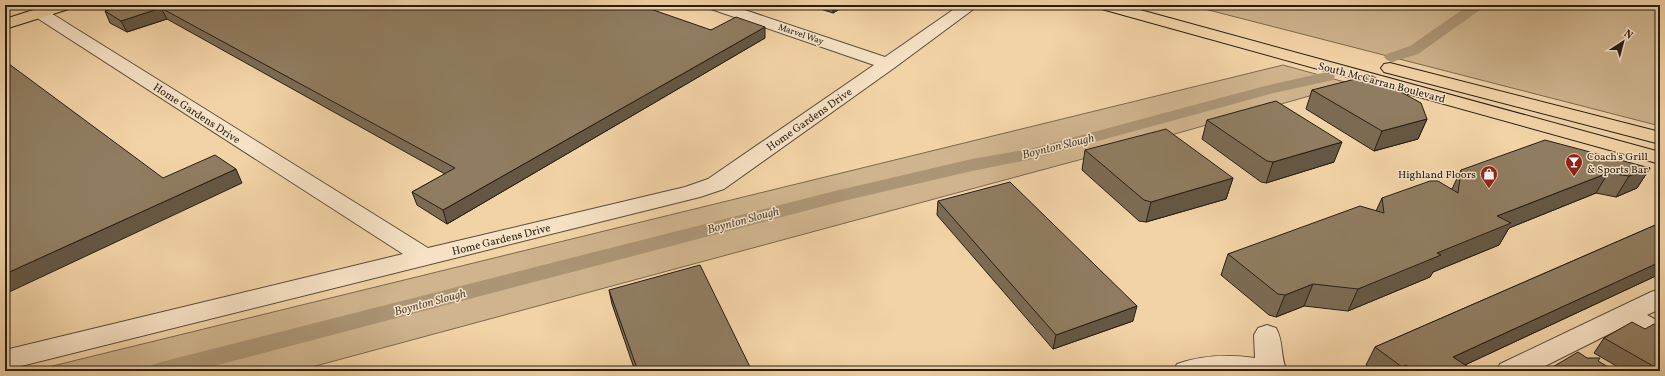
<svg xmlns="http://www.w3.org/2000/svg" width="1665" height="376" font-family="Vollkorn,serif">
  <rect width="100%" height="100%" fill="#f2d3a6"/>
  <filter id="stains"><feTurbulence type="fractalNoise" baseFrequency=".005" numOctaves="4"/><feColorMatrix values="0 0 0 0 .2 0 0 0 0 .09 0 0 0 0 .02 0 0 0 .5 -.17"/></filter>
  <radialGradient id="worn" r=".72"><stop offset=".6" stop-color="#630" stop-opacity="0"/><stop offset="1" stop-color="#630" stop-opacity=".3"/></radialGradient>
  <g fill="#cfb48d" stroke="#7a6951">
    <path d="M1189 5H1660V126Z"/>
    <path d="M1283 65 1352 84 1164 137 297 371H32Z"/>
  </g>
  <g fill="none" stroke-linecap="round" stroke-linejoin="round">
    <g fill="#ac9575" fill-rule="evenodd">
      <path d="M1469 5H1487L1418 54 1392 62 1387 60 1384 57 1387 54 1410 46Z"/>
      <path d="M1327 72 1333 74 1335 77 1333 80 1274 93 1032 159 972 171 839 202 195 371H149L152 365 161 362 835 191 972 159 1030 149 1265 86Z"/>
    </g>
    <g stroke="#584b39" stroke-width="2">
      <g id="minor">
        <path d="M706 5H730L885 57 960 5H979L894 68 724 189 700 197 5 370V350L403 254 34 16 32 13 34 10 40 8 46 10 428 248 685 187 708 179 874 65 708 8Z"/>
        <path d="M1660 289V309L1647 315 1660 322V344L1651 341 1625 326 1535 371H1496L1500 364 1651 292Z"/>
        <path d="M1267 325 1276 328C1284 342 1280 358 1287 371H1173L1177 364C1203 355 1227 354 1255 358L1254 335 1258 328Z"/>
      </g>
    </g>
    <g stroke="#251e15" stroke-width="2">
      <g id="major">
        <path d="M49 5H74L72 8 5 29V19Z"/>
        <path d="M1096 5H1122L1660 152V164L1098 8Z"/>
        <path d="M1390 63 1660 132V144L1384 72 1381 68 1384 64Z"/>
      </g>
    </g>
    <use href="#minor" fill="#f7e2c5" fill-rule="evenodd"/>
    <use href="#major" fill="#f2d3a6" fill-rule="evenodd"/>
  </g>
  <g fill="#7c6b53" stroke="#251e15">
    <path d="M124 5 711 30 765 38 447 224 417 205 412 192 445 174 167 19 127 32 110 23 105 11Z"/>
    <path d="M808 5H846L833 13Z"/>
    <path d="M1312 90 1427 119 1418 139 1374 151 1306 109Z"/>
    <path d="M1207 120 1334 162 1266 183 1261 182 1202 139Z"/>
    <path d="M1085 150 1233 178 1226 199 1146 222 1139 221 1082 170Z"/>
    <path d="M1650 168 1637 188 1616 197 1596 193 1509 228 1499 245 1433 272 1430 277 1348 311 1304 306 1276 317 1269 315 1221 275 1228 254 1376 211 1382 198 1452 189 1461 170Z"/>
    <path d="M938 201 1133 321 1053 349 937 215Z"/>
    <path d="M1660 223V274L1465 365 1474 371H1374L1366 365 1375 347Z"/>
    <path d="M609 290 752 371H635L612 304Z"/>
    <path d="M1660 326V371H1625L1594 353 1604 338Z"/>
  </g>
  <g fill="#655743" stroke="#251e15">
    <path d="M833 5H846L833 13Z"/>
    <path d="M161 8 167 19 127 32 121 21Z"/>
    <path d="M765 27V38L447 224 443 210Z"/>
    <path d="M1427 119 1418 139 1374 151 1382 131Z"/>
    <path d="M1342 142 1334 162 1266 183 1273 162Z"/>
    <path d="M1650 168 1637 188 1616 197 1629 176Z"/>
    <path d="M236 169 242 183 5 294V274Z"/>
    <path d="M1608 173 1596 193 1509 228 1499 245 1433 272 1430 277 1348 311 1358 289 1437 253 1497 216Z"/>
    <path d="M1233 178 1226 199 1146 222 1151 202Z"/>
    <path d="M1660 262V274L1452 371 1453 357Z"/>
    <path d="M1313 284 1304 306 1276 317 1285 295Z"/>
    <path d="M1137 306 1133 321 1053 349 1056 335Z"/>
    <path d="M1406 365 1403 371H1400L1402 367Z"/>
  </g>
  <g fill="#907c60" stroke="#251e15">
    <path d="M124 5H639L711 30 736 17 765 27 443 210 412 192 455 168 161 8 121 21 105 11Z"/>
    <path d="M5 61 163 178 215 155 236 169 5 274Z"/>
    <path d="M1367 76H1372L1421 103 1427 119 1382 131 1312 90Z"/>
    <path d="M1276 101 1342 142 1273 162 1267 161 1207 120Z"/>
    <path d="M1166 129 1233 178 1151 202 1144 200 1085 150Z"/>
    <path d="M1545 140 1650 168 1629 176 1608 173 1497 216 1511 223 1437 253 1441 255 1358 289 1313 284 1285 295 1278 294 1228 254 1360 206 1384 213 1382 198 1430 181H1438L1458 193 1461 170Z"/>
    <path d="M1010 182 1137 306 1056 335 938 201Z"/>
    <path d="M1660 223V262L1453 357 1474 371H1414L1406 365 1402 367 1375 347Z"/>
    <path d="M700 265 752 371H638L609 290Z"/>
    <path d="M1632 322 1645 329 1654 324 1660 326V370L1604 338Z"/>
    <path d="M1578 352 1587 358H1600L1598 361 1615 371H1546Z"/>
  </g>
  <defs>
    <g id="bar-pin" transform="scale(0.9)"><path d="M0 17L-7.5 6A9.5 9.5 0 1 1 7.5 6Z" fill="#8f2418" stroke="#f7e2c5"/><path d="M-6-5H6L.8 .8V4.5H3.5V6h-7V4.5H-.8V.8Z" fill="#fff"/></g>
    <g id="shop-pin" transform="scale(0.9)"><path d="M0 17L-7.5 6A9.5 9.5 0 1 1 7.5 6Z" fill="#8f2418" stroke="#f7e2c5"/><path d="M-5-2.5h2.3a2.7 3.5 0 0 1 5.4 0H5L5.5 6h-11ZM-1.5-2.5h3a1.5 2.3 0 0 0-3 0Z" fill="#fff"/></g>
  </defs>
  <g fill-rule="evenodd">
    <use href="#bar-pin" x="1574" y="162"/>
    <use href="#shop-pin" x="1489" y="174"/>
  </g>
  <g text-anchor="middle" stroke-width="3" stroke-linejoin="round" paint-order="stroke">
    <g font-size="9" fill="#251e15" stroke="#f7e2c5">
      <text transform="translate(801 34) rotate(19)" y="3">Marvel Way</text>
    </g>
    <g font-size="11" fill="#251e15" stroke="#f7e2c5">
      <text transform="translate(1382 82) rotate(15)" y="4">South McCarran Boulevard</text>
      <text transform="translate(197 113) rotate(33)" y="4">Home Gardens Drive</text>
      <text transform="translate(809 119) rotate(-35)" y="4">Home Gardens Drive</text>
      <text transform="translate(501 239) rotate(-14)" y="4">Home Gardens Drive</text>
    </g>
    <g font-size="11" fill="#251e15" stroke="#f7e2c5" text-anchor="start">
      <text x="1587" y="160">Coach's Grill<tspan x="1587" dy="13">&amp; Sports Bar</tspan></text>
      <text x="1476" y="178" text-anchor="end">Highland Floors</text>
    </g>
    <g font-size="12" font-style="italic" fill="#544837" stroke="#f7e2c5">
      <text transform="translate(1058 146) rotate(-14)" y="4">Boynton Slough</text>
      <text transform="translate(743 220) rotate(-15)" y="4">Boynton Slough</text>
      <text transform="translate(430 302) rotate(-15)" y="4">Boynton Slough</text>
    </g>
  </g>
  <rect width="1665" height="376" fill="none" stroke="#f2d3a6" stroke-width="20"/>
  <rect x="6" y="6" width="1653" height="364" fill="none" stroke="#251e15" stroke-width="2"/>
  <rect x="10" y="10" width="1645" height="356" fill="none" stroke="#251e15"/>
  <g transform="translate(1623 42) rotate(36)" stroke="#f7e2c5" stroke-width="3" paint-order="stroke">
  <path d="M0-3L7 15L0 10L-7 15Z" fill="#251e15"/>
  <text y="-6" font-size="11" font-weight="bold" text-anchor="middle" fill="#251e15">N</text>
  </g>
  <rect width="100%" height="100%" filter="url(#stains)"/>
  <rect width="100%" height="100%" fill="url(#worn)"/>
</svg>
